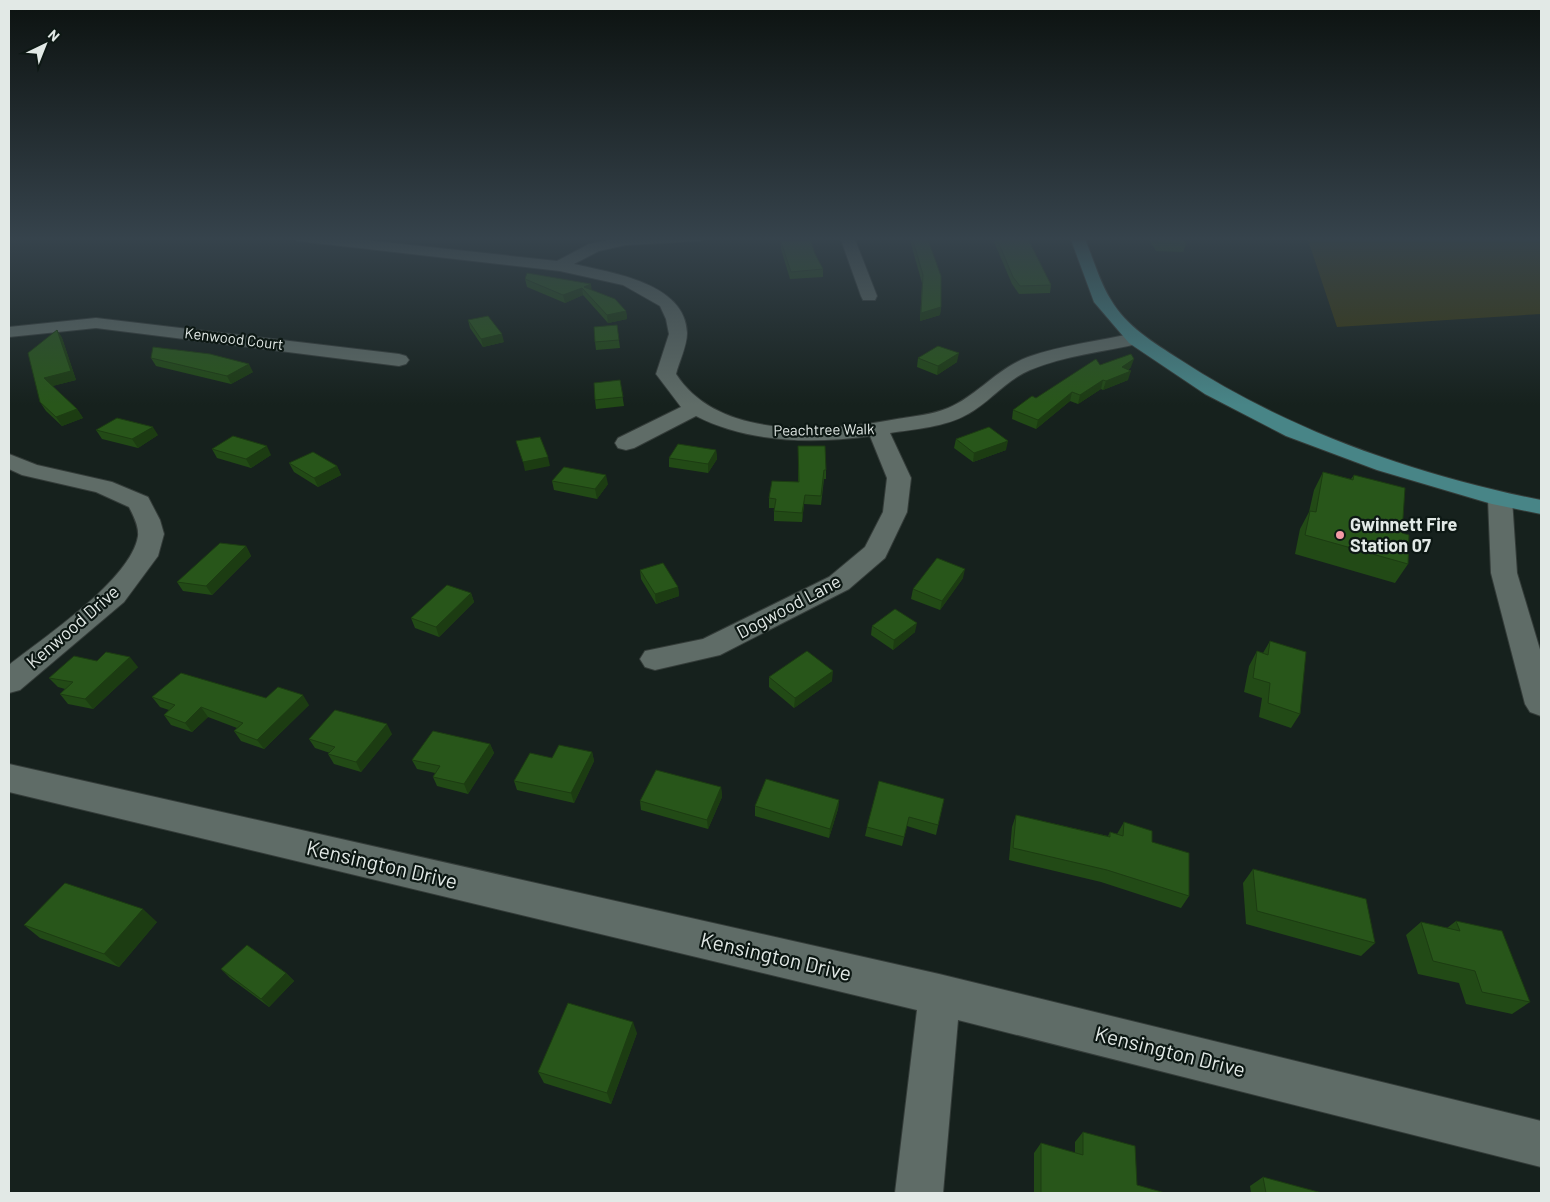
<svg xmlns="http://www.w3.org/2000/svg" width="1550" height="1202" font-family="Barlow,sans-serif">
  <rect width="100%" height="100%" fill="#16211d"/>
  <path fill="#39380d" d="M1307 237H1541V314L1337 327Z"/>
  <g fill="none" stroke-linecap="round" stroke-linejoin="round">
    <g stroke="#343c39" stroke-width="2">
      <g id="minor">
        <path d="M291 237H337L557 261 589 244 625 237H707L700 241 626 245 599 251 574 264C612 273 686 283 687 333 687 346 679 362 676 374 719 441 828 432 897 419 914 416 932 415 948 408 978 395 996 369 1028 357 1062 345 1099 341 1135 333L1141 335 1144 339 1141 343C1104 352 1066 355 1030 370 1006 380 990 402 968 414 946 427 915 429 890 433L911 478 907 512 885 558 849 589 720 655 655 670 645 667 640 659 645 651 703 639 829 577 865 547 883 512 887 478 870 436C812 444 749 443 696 416L634 448 626 450 618 448 615 443 618 438 681 407 656 374 669 334 666 319 660 306 623 285 560 271 298 241Z"/>
        <path d="M840 237H854L877 296 875 300H863L861 296Z"/>
        <path d="M96 318 399 354 406 356 409 360 406 364 399 366 96 328 9 337V327Z"/>
        <path d="M9 454 37 465 112 482 148 497 160 520 164 534 158 556 124 602 20 690 9 693V665C44 637 131 580 138 536 139 526 133 515 129 507L96 492 22 475 9 469Z"/>
        <path d="M1500 492 1508 494 1512 499 1517 573 1541 653V716L1530 712 1525 704 1491 573 1488 499 1492 494Z"/>
        <path d="M9 764 939 974 1541 1121V1167L958 1020 943 1193H895L917 1010 9 792Z"/>
      </g>
    </g>
    <g stroke="#343c39" stroke-width="2">
      <path id="major" d="M1070 237H1084C1093 257 1099 281 1111 300 1126 326 1154 343 1179 359 1287 430 1415 475 1541 500V514L1492 504 1377 470 1286 436 1205 394 1129 343 1094 302Z"/>
    </g>
    <use href="#minor" fill="#5f6c67" fill-rule="evenodd"/>
    <use href="#major" fill="#488587" fill-rule="evenodd"/>
  </g>
  <g fill="#224a16">
    <path d="M911 237 941 307 940 315 920 321 922 283 911 244Z"/>
    <path d="M995 237H1027L1051 285 1050 293 1019 294 1012 284 994 242Z"/>
    <path d="M1147 237H1181L1186 244 1183 252 1156 251Z"/>
    <path d="M781 242 815 254 823 269V277L790 279 781 249Z"/>
    <path d="M525 279 591 290 626 311 627 319 608 323 583 295 565 303 527 287Z"/>
    <path d="M468 320 504 342 483 347 470 328Z"/>
    <path d="M617 325 620 348 596 350 595 342Z"/>
    <path d="M57 330 62 338 76 380 52 386 77 409 83 418 62 426 46 411 40 402Z"/>
    <path d="M151 358 253 372 231 384 156 366Z"/>
    <path d="M918 358 957 362 937 375 917 367Z"/>
    <path d="M1100 365 1131 367 1128 370V380L1103 390 1101 389 1078 404 1070 401 1036 429 1012 419 1013 410 1036 398Z"/>
    <path d="M620 380 624 406 596 409 595 400Z"/>
    <path d="M96 430 158 435 138 448 102 439Z"/>
    <path d="M956 439 1006 450 973 462 954 448Z"/>
    <path d="M798 446 826 470V479H824L821 505 804 504 802 522 774 521V508H769V498L798 482Z"/>
    <path d="M212 449 271 455 251 468 217 458Z"/>
    <path d="M716 450 717 459 708 473 669 467V458Z"/>
    <path d="M289 463 337 466 341 475 318 487 294 472Z"/>
    <path d="M1323 472 1351 479 1354 475 1402 533 1408 564 1395 583 1295 554 1300 529 1309 512 1314 490Z"/>
    <path d="M552 481 608 484 597 499 554 490Z"/>
    <path d="M246 546 251 556 212 595 183 591 177 582Z"/>
    <path d="M640 570 678 587 679 596 656 604 641 579Z"/>
    <path d="M963 578 940 610 911 599 913 589Z"/>
    <path d="M471 593 474 602 439 637 415 628 411 618Z"/>
    <path d="M872 626 915 632 893 650 871 635Z"/>
    <path d="M1270 641 1300 714 1291 728 1259 717 1262 698 1244 692 1249 666 1257 651 1263 653Z"/>
    <path d="M97 661 138 667 93 709 68 704 60 694 65 689 58 687 49 678Z"/>
    <path d="M769 677 832 681 794 708 769 687Z"/>
    <path d="M152 697 266 698 309 705 264 749 241 741 234 731 237 728 208 717 192 732 171 725 164 715 169 710 160 707Z"/>
    <path d="M392 734 361 772 334 764 328 754 330 753 315 748 309 739Z"/>
    <path d="M490 744 494 753 468 794 437 786 433 777 435 773 417 769 412 760Z"/>
    <path d="M592 752 594 761 574 803 517 790 514 781Z"/>
    <path d="M721 787 722 797 708 829 641 810 640 801Z"/>
    <path d="M944 799 936 835 907 826 902 846 865 836 867 827Z"/>
    <path d="M839 800 838 809 829 838 755 816V806Z"/>
    <path d="M1016 815 1108 836 1110 832 1117 834 1124 822 1152 842 1189 896 1181 908 1101 882 1009 860 1012 827Z"/>
    <path d="M1253 869 1375 943 1361 956 1246 924 1243 883Z"/>
    <path d="M1456 921 1530 1002 1512 1014 1466 1004 1459 983 1418 974 1406 935 1421 922 1447 928Z"/>
    <path d="M157 922 119 967 40 938 24 925Z"/>
    <path d="M221 969 286 973 294 981 269 1007 230 978Z"/>
    <path d="M637 1033 611 1104 544 1083 538 1072Z"/>
    <path d="M1083 1132 1137 1185 1165 1193H1034V1153L1041 1143 1075 1153V1142Z"/>
    <path d="M1263 1177 1322 1193H1251L1250 1186Z"/>
  </g>
  <g fill="#1c3c12">
    <path d="M591 284 592 292 584 287Z"/>
    <path d="M582 288 583 295 565 303 563 295Z"/>
    <path d="M941 307 940 315 920 321 921 313Z"/>
    <path d="M626 311 627 319 608 323 607 315Z"/>
    <path d="M57 330 62 338 76 380 49 387 44 378Z"/>
    <path d="M502 334 504 342 483 347 481 339Z"/>
    <path d="M959 353 957 362 937 375 938 366Z"/>
    <path d="M1134 359 1131 367 1119 376 1122 367Z"/>
    <path d="M249 364 253 372 231 384 227 376Z"/>
    <path d="M1131 371 1128 380 1103 390 1106 381Z"/>
    <path d="M1103 380 1101 389 1078 404 1080 395Z"/>
    <path d="M1072 392 1070 401 1036 429 1038 420Z"/>
    <path d="M77 409 83 418 62 426 56 417Z"/>
    <path d="M153 427 158 435 138 448 132 439Z"/>
    <path d="M1008 441 1006 450 973 462 974 453Z"/>
    <path d="M267 446 271 455 251 468 246 459Z"/>
    <path d="M716 450 717 459 708 473V464Z"/>
    <path d="M548 457 550 466 525 471 523 462Z"/>
    <path d="M337 466 341 475 318 487 314 478Z"/>
    <path d="M606 475 608 484 597 499 595 489Z"/>
    <path d="M805 495 802 522V513Z"/>
    <path d="M246 546 251 556 212 595 206 586Z"/>
    <path d="M965 569 963 578 940 610 942 601Z"/>
    <path d="M678 587 679 596 656 604 655 594Z"/>
    <path d="M471 593 474 602 439 637 436 627Z"/>
    <path d="M917 623 915 632 893 650 894 640Z"/>
    <path d="M130 657 138 667 93 709 85 699Z"/>
    <path d="M833 671 832 681 794 708 795 698Z"/>
    <path d="M303 695 309 705 264 749 257 740Z"/>
    <path d="M201 707 208 717 192 732 185 723Z"/>
    <path d="M387 724 392 734 361 772 356 762Z"/>
    <path d="M490 744 494 753 468 794 464 784Z"/>
    <path d="M592 752 594 761 574 803 571 793Z"/>
    <path d="M721 787 722 797 708 829 707 820Z"/>
    <path d="M839 800 838 809 829 838 830 829Z"/>
    <path d="M143 909 157 922 119 967 104 954Z"/>
    <path d="M286 973 294 981 269 1007 261 999Z"/>
    <path d="M633 1022 637 1033 611 1104 607 1093Z"/>
  </g>
  <g fill="#28561a" stroke="#1c3c12">
    <path d="M912 237H927L941 276V307L921 313 923 275Z"/>
    <path d="M996 237H1027L1051 285 1020 286 1013 277Z"/>
    <path d="M1154 237H1181L1186 244 1158 243Z"/>
    <path d="M811 241 815 254 823 269 791 272 781 242Z"/>
    <path d="M527 273 591 284 584 287 615 299 626 311 607 315 582 288 563 295 525 279Z"/>
    <path d="M488 316 502 334 481 339 468 320Z"/>
    <path d="M617 325 619 340 595 342 594 327Z"/>
    <path d="M57 330 71 371 44 378 77 409 56 417 40 402 28 353Z"/>
    <path d="M938 346 959 353 938 366 918 358Z"/>
    <path d="M153 347 210 354 249 364 227 376 151 358Z"/>
    <path d="M1131 354 1134 359 1122 367 1131 371 1106 381 1103 380 1080 395 1072 392 1038 420 1013 410 1032 396 1036 398 1096 359 1100 365Z"/>
    <path d="M620 380 623 397 595 400 594 383Z"/>
    <path d="M117 418 153 427 132 439 96 430Z"/>
    <path d="M989 427 1008 441 974 453 956 439Z"/>
    <path d="M233 436 267 446 246 459 212 449Z"/>
    <path d="M540 437 548 457 523 462 516 441Z"/>
    <path d="M678 444 716 450 708 464 669 458Z"/>
    <path d="M798 446H825L826 470H824L821 496 805 495 802 513 774 511 776 499 769 498 772 481 799 482Z"/>
    <path d="M313 452 337 466 314 478 289 463Z"/>
    <path d="M564 467 606 475 595 489 552 481Z"/>
    <path d="M1323 472 1353 480 1354 475 1405 488 1402 533 1409 535 1408 564 1305 535 1310 511 1316 512Z"/>
    <path d="M220 543 246 546 206 586 177 582Z"/>
    <path d="M937 558 965 569 942 601 913 589Z"/>
    <path d="M663 563 678 587 655 594 640 570Z"/>
    <path d="M447 585 471 593 436 627 411 618Z"/>
    <path d="M895 609 917 623 894 640 872 626Z"/>
    <path d="M1270 641 1306 652 1300 714 1268 703 1270 683 1253 678 1257 651 1268 655Z"/>
    <path d="M807 651 833 671 795 698 769 677Z"/>
    <path d="M106 652 130 657 85 699 60 694 73 682 49 678 74 656 97 661Z"/>
    <path d="M181 673 266 698 278 687 303 695 257 740 234 731 243 723 201 707 185 723 164 715 175 705 152 697Z"/>
    <path d="M335 710 387 724 356 762 328 754 335 747 309 739Z"/>
    <path d="M433 731 490 744 464 784 433 777 440 766 412 760Z"/>
    <path d="M559 745 592 752 571 793 514 781 530 753 552 758Z"/>
    <path d="M656 770 721 787 707 820 640 801Z"/>
    <path d="M766 779 839 800 830 829 755 806Z"/>
    <path d="M879 781 944 799 938 825 909 817 904 837 867 827Z"/>
    <path d="M1016 815 1110 837V832L1123 836 1124 822 1152 831V842L1189 853V896L1107 870 1013 848Z"/>
    <path d="M1253 869 1366 899 1375 943 1257 911Z"/>
    <path d="M65 883 143 909 104 954 24 925Z"/>
    <path d="M1456 921 1502 931 1530 1002 1482 992 1475 971 1433 961 1421 922 1460 931Z"/>
    <path d="M247 945 286 973 261 999 221 969Z"/>
    <path d="M568 1003 633 1022 607 1093 538 1072Z"/>
    <path d="M1083 1132 1135 1146 1137 1185 1165 1193H1041V1143L1083 1155Z"/>
    <path d="M1263 1177 1322 1193H1266Z"/>
  </g>
  <linearGradient id="sky" x2="0" y2="1"><stop stop-color="#0c1210"/><stop offset="0.59" stop-color="#36434c"/><stop offset="1" stop-color="#36434c" stop-opacity="0"/></linearGradient>
  <rect width="1550" height="405" fill="url(#sky)"/>
  <circle fill="#f49aa5" stroke="#0d1814" stroke-width="2" cx="1340" cy="535" r="5"/>
  <g text-anchor="middle" stroke-width="4.5" stroke-linejoin="round" paint-order="stroke">
    <g font-size="15" fill="#e2e9e6" stroke="#0d1814">
      <text transform="translate(234 339) rotate(7)" y="5">Kenwood Court</text>
      <text transform="translate(824 430) rotate(-1)" y="5">Peachtree Walk</text>
    </g>
    <g font-size="18" font-weight="bold" fill="#e2e9e6" stroke="#0d1814" text-anchor="start">
      <text x="1350" y="531">Gwinnett Fire<tspan x="1350" dy="21">Station 07</tspan></text>
    </g>
    <g font-size="18" fill="#e2e9e6" stroke="#0d1814">
      <text transform="translate(789 607) rotate(-28)" y="6">Dogwood Lane</text>
      <text transform="translate(73 627) rotate(-41)" y="6">Kenwood Drive</text>
    </g>
    <g font-size="21" fill="#e2e9e6" stroke="#0d1814">
      <text transform="translate(382 865) rotate(13)" y="7">Kensington Drive</text>
      <text transform="translate(776 957) rotate(13)" y="7">Kensington Drive</text>
      <text transform="translate(1170 1052) rotate(14)" y="7">Kensington Drive</text>
    </g>
  </g>
  <rect width="1550" height="1202" fill="none" stroke="#e2e9e6" stroke-width="20"/>
  <g transform="translate(45 45) rotate(43)" stroke="#0d1814" stroke-width="4" paint-order="stroke">
  <path d="M0-4L9 19L0 12L-9 19Z" fill="#e2e9e6"/>
  <text y="-8" font-size="14" font-weight="bold" text-anchor="middle" fill="#e2e9e6">N</text>
  </g>
</svg>
